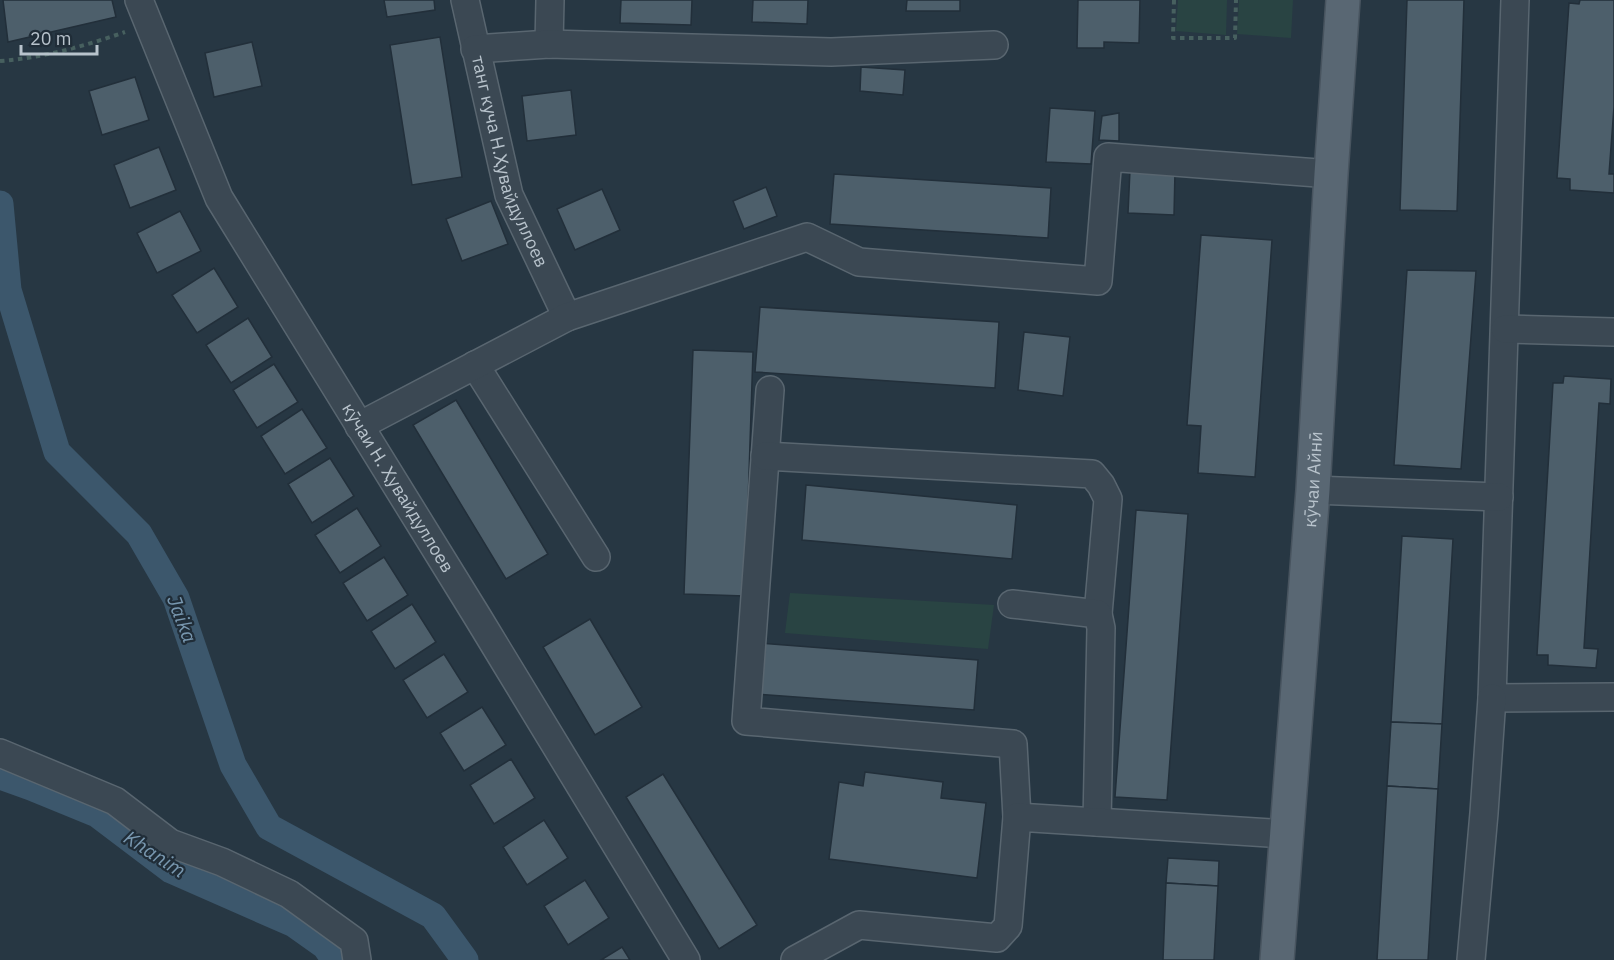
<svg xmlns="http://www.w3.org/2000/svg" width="1614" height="960" font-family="'IBM Plex Sans',sans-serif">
  <rect width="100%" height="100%" fill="#273743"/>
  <g fill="#294443">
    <path d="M1178 0H1227L1226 35 1176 31Z"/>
    <path d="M1239 0H1293L1291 38 1237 34Z"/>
    <path d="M790 593 994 605 988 649 785 633Z"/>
  </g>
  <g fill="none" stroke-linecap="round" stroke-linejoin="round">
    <g stroke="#3c576c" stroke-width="27">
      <path d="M0 204 8 290 57 452 139 534 176 598 233 765 269 827 433 916 465 960"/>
      <path d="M0 776 31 787 97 814 171 870 294 924 325 946 335 960"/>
    </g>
  </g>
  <g fill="#4d5f6b" stroke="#222f3a" stroke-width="1.5">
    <path d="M3 0H112L116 17 8 42Z"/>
    <path d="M384 0H434L435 10 387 17Z"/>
    <path d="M621 0H692L691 25 620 23Z"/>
    <path d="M753 0H808L807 24 752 22Z"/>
    <path d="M907 0H960V11H906Z"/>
    <path d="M1078 0H1140L1139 43 1104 42V48H1077Z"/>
    <path d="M1407 0H1464L1457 211 1400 210Z"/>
    <path d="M1580 0H1614V107L1609 174H1614V193L1570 190V179L1557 178 1569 3 1579 4Z"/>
    <path d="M440 37 462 177 412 185 390 45Z"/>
    <path d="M252 42 262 86 214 97 205 53Z"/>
    <path d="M861 67 905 70 903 95 860 91Z"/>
    <path d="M135 77 149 120 102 135 89 91Z"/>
    <path d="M571 90 576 135 527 141 522 96Z"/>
    <path d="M1050 108 1095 111 1091 164 1046 162Z"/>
    <path d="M1119 113V141L1099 140 1102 116Z"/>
    <path d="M159 147 176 190 130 208 114 165Z"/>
    <path d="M1130 170 1175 171 1174 215 1128 213Z"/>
    <path d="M834 174 1051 188 1048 238 830 224Z"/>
    <path d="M766 187 777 216 744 229 733 201Z"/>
    <path d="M602 189 620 230 575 250 557 209Z"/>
    <path d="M491 201 508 244 462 261 446 219Z"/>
    <path d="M180 211 201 251 157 273 137 233Z"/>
    <path d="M1201 235 1272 240 1255 477 1198 473 1201 426 1187 425Z"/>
    <path d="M214 268 238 307 197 333 172 295Z"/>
    <path d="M1407 270 1476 271 1461 469 1394 465Z"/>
    <path d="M760 307 999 322 995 388 755 372Z"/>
    <path d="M248 318 272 357 231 383 206 345Z"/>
    <path d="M1024 332 1070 337 1063 396 1018 390Z"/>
    <path d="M693 350 753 352 745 596 684 594Z"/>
    <path d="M274 364 298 402 257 428 233 390Z"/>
    <path d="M1564 376 1611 379 1610 404 1599 403 1584 648 1598 649 1596 668 1548 665V655H1537L1553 383H1563Z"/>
    <path d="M456 400 548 554 506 579 413 425Z"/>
    <path d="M302 409 327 448 285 474 261 436Z"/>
    <path d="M330 458 354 496 312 523 288 484Z"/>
    <path d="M806 485 1017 505 1012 559 802 540Z"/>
    <path d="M357 508 381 546 340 573 315 535Z"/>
    <path d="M1136 510 1188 514 1167 800 1115 797Z"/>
    <path d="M1402 536 1453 539 1442 724 1391 722Z"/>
    <path d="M384 557 408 595 367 621 343 583Z"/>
    <path d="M412 604 436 642 395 669 371 631Z"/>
    <path d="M590 619 642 707 595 735 543 647Z"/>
    <path d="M759 643 978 660 974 710 755 694Z"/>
    <path d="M444 654 468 692 427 718 403 680Z"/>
    <path d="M482 707 506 745 464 771 440 733Z"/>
    <path d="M1391 722 1442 724 1438 789 1387 786Z"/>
    <path d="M511 759 535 798 494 824 470 785Z"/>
    <path d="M865 772 943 782 941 798 986 803 977 878 829 859 839 782 863 786Z"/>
    <path d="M663 774 757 925 719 949 626 797Z"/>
    <path d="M1387 786 1438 789 1428 960H1377Z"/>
    <path d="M544 820 568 858 527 885 503 847Z"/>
    <path d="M1168 858 1219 861 1218 886 1166 883Z"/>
    <path d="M585 880 609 918 568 945 544 906Z"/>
    <path d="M1166 883 1218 886 1214 960H1163Z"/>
    <path d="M622 947 630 960H601Z"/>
  </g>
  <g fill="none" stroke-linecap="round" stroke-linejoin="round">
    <g stroke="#596670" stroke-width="30">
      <g id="minor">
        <path id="s1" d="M139 0 219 198 477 616 686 960"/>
        <path id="s2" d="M465 0 509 195 567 317"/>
        <path d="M1515 0 1492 698 1614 697"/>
        <path d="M549 44 550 0"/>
        <path d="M475 49 549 44 831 52 994 45"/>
        <path d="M1505 329 1614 332"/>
        <path d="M475 365 596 557"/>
        <path d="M770 390 746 721 1013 744 1017 817"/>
        <path d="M359 426 567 317 807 237 859 262 1098 281 1108 157 1331 174"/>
        <path d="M765 456 1092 474 1101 485 1108 499 1098 614"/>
        <path d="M1313 490 1499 497"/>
        <path d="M1012 604 1098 614 1101 628 1097 822"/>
        <path d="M0 753 115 801 170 843 222 862 289 894 354 941 357 960"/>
        <path d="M795 960 859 925 997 938 1008 926 1017 817 1286 834"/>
        <path d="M1471 960 1484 813 1492 698"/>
      </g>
    </g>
    <g stroke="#48545f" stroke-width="36">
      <g id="major">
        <path id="s3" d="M1277 960 1313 490 1331 174 1343 0"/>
      </g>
    </g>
    <g stroke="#47605f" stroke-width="4" stroke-dasharray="4.5 4.5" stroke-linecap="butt">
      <path d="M1174 0 1173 38H1235L1236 0"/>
      <path d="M0 61C42 58 85 46 125 32"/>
    </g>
    <use href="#minor" stroke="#3b4853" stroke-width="27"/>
    <use href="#major" stroke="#596773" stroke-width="33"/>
  </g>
  <g text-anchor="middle" stroke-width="4.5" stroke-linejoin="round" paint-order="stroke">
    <g font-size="18" fill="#b8c3cc" stroke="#202d38">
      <text dy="6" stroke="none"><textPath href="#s2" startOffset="168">танг куча Н.Ҳувайдуллоев</textPath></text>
      <text dy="6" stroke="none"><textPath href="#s3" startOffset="482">кӯчаи Айнӣ</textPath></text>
      <text dy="6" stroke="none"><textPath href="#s1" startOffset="554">кӯчаи Н. Ҳувайдуллоев</textPath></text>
    </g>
    <g font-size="20" font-style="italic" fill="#7897af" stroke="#202d38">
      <text transform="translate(182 619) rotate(69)" y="7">Jaika</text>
      <text transform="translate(155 854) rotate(33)" y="7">Khanim</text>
    </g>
  </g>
  <path d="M21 45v9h76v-9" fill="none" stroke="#b8c3cc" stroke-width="3"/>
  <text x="30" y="45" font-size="18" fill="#b8c3cc" stroke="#202d38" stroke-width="4.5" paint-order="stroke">20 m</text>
</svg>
